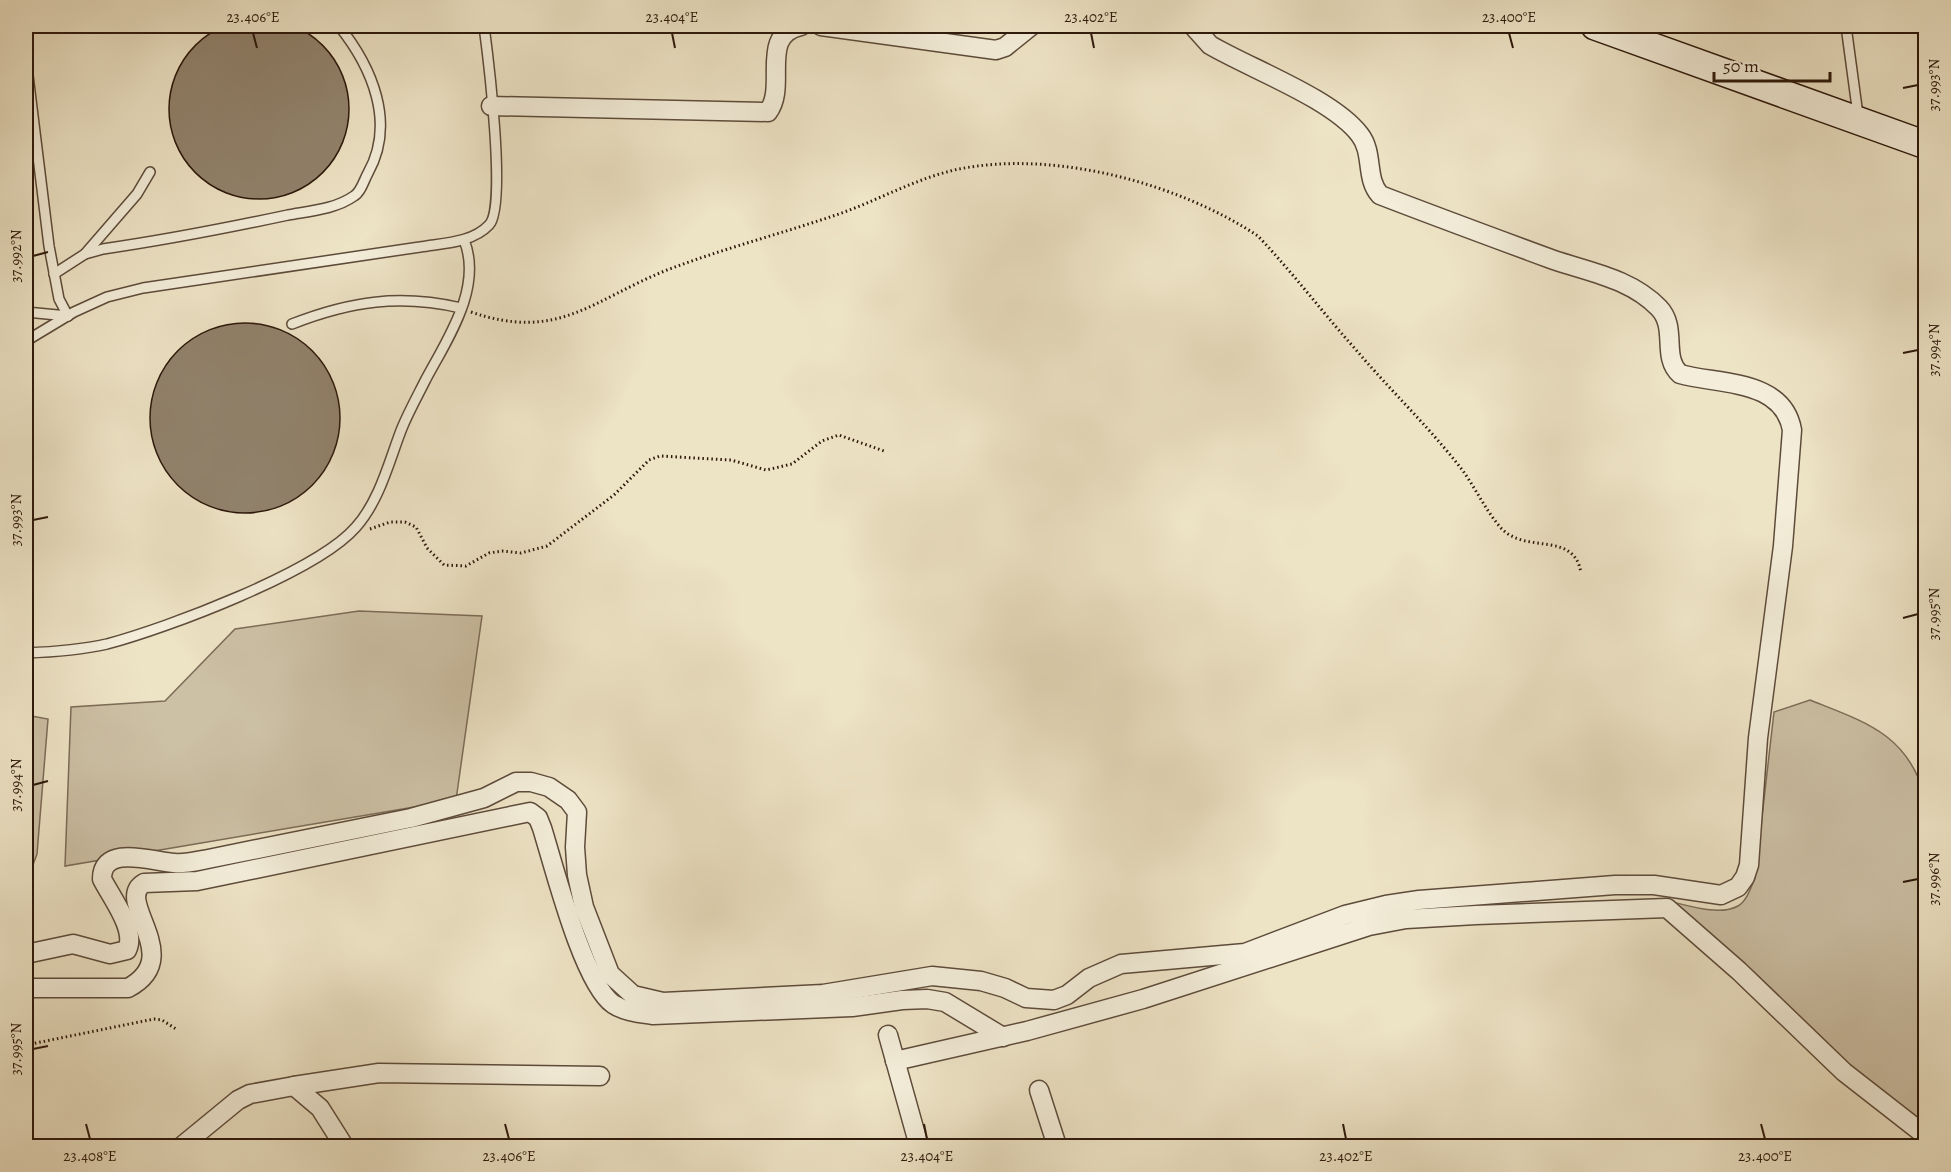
<svg xmlns="http://www.w3.org/2000/svg" width="1951" height="1172" font-family="Alegreya,serif">
  <rect width="100%" height="100%" fill="#ede3c5"/>
  <filter id="stains"><feTurbulence type="fractalNoise" baseFrequency=".00333" numOctaves="4"/><feColorMatrix values="0 0 0 0 .2 0 0 0 0 .09 0 0 0 0 .02 0 0 0 .5 -.17"/></filter>
  <radialGradient id="worn" r=".72"><stop offset=".6" stop-color="#630" stop-opacity="0"/><stop offset="1" stop-color="#630" stop-opacity=".3"/></radialGradient>
  <g fill="#ccc0a5" stroke="#7c6c58" stroke-width="1.5">
    <path d="M359 611 482 616 456 800 65 866 71 707 165 701 235 629Z"/>
    <path d="M1810 700C1865 722 1908 734 1925 797V1129L1863 1081 1664 900C1684 904 1718 917 1738 906 1747 901 1751 887 1755 878L1774 712Z"/>
    <path d="M26 715 48 719 37 854 26 883Z"/>
  </g>
  <g fill="#91826c" stroke="#2d180b" stroke-width="1.5">
    <circle cx="259" cy="109" r="90"/>
    <circle cx="245" cy="418" r="95"/>
  </g>
  <g fill="none" stroke-linecap="round" stroke-linejoin="round">
    <g stroke="#5d4b3a" stroke-width="12">
      <g id="lane">
        <path d="M1846 26 1858 115"/>
        <path d="M26 59 49 246 59 299 68 316"/>
        <path d="M85 254 137 194 150 172"/>
        <path d="M54 274 85 254 103 249C165 240 227 228 288 215 310 211 336 209 354 196 361 192 364 180 368 173 396 123 372 67 339 26"/>
        <path d="M26 312 68 316"/>
        <path d="M292 324C351 301 400 294 461 308"/>
        <path d="M26 341 74 312 107 297 143 288 420 247C443 243 472 243 489 225 507 208 488 56 484 26"/>
        <path d="M26 653C53 652 80 650 107 644 167 628 317 572 356 527 380 500 389 461 402 428 409 411 418 395 426 379 448 338 483 287 464 240"/>
      </g>
    </g>
    <g stroke="#5d4b3a" stroke-width="21">
      <g id="street">
        <path d="M821 26 996 50 1005 47 1031 26"/>
        <path d="M491 106 768 112C788 86 758 35 801 26"/>
        <path d="M26 954 73 944 110 954 127 950C137 930 111 897 102 879 102 843 154 862 174 863 185 864 197 861 208 859L411 818 484 798 516 782H531L549 787 568 800 577 812 575 847 577 875 584 907 610 974 633 995 663 1002 823 994 932 976 981 981 1005 988 1026 998 1054 1000 1067 995 1089 978 1121 964 1245 953 1345 915 1386 905 1419 900 1615 885H1654L1721 895 1738 887 1745 877 1749 865 1758 738 1783 546 1792 430C1783 379 1720 385 1680 374 1661 357 1678 328 1659 308 1630 278 1588 272 1551 259 1494 238 1437 217 1380 195 1365 179 1374 153 1360 135 1333 99 1251 69 1210 45L1193 26"/>
        <path d="M26 988H128C187 957 113 901 144 883L197 881 530 812 538 818 542 828C554 866 583 983 613 1004 625 1012 640 1013 653 1015L852 1007 902 1000 927 999 945 1002 1003 1037"/>
        <path d="M888 1035 919 1146"/>
        <path d="M895 1061 1027 1031 1143 999 1369 926 1406 919 1476 915 1667 908 1739 971 1844 1072 1926 1136"/>
        <path d="M294 1086 379 1073 600 1076"/>
        <path d="M1039 1090 1057 1146"/>
        <path d="M182 1146 238 1100 250 1094 294 1086 320 1108 344 1146"/>
      </g>
    </g>
    <g stroke="#2d180b" stroke-width="30">
      <path id="secondary" d="M1595 26 1926 145"/>
    </g>
    <g stroke="#2d180b" stroke-width="3" stroke-dasharray="1.5 3" stroke-linecap="butt">
      <path d="M471 312C558 342 592 300 667 270 722 249 780 234 836 215 877 201 916 178 959 169 1055 150 1178 183 1258 236 1293 273 1323 313 1357 351 1391 391 1431 429 1463 471 1476 489 1486 511 1501 528 1526 555 1574 530 1581 573"/>
      <path d="M370 529 390 522H405L416 527 427 548 444 565 466 566 489 553 502 551 521 553 547 546 614 495 649 460 660 456 731 460 766 470 792 464 822 441 839 435 884 451"/>
      <path d="M26 1045 154 1019 162 1020 176 1029"/>
    </g>
    <use href="#lane" stroke="#f3edd9" stroke-width="9"/>
    <use href="#street" stroke="#f3edd9" stroke-width="18"/>
    <use href="#secondary" stroke="#f3edd9" stroke-width="27"/>
  </g>
  <path fill="none" stroke="#2d180b" stroke-width="2" d="M253 33 257 48M672 33 675 48M1091 33 1094 48M1509 33 1513 48M1903 88 1918 85M33 256 48 252M1903 353 1918 350M33 520 48 517M1903 618 1918 614M33 785 48 781M1903 882 1918 879M33 1049 48 1046M86 1124 90 1139M505 1124 509 1139M924 1124 927 1139M1343 1124 1346 1139M1761 1124 1765 1139"/>
  <rect width="1951" height="1172" fill="none" stroke="#ede3c5" stroke-width="66"/>
  <path d="M1714 72v9h116v-9" fill="none" stroke="#2d180b" stroke-width="3"/>
  <text x="1723" y="72" font-size="18" fill="#2d180b" stroke="#f3edd9" stroke-width="4.5" paint-order="stroke">50 m</text>
  <rect x="33" y="33" width="1885" height="1106" fill="none" stroke="#2d180b" stroke-width="2"/>
  <g font-size="15" text-anchor="middle" fill="#2d180b">
    <text x="253" y="22">23.406°E</text>
    <text x="672" y="22">23.404°E</text>
    <text x="1091" y="22">23.402°E</text>
    <text x="1509" y="22">23.400°E</text>
    <text transform="translate(1934 85) rotate(-90)" y="5">37.993°N</text>
    <text transform="translate(16 256) rotate(-90)" y="5">37.992°N</text>
    <text transform="translate(1934 350) rotate(-90)" y="5">37.994°N</text>
    <text transform="translate(16 520) rotate(-90)" y="5">37.993°N</text>
    <text transform="translate(1934 614) rotate(-90)" y="5">37.995°N</text>
    <text transform="translate(16 785) rotate(-90)" y="5">37.994°N</text>
    <text transform="translate(1934 879) rotate(-90)" y="5">37.996°N</text>
    <text transform="translate(16 1049) rotate(-90)" y="5">37.995°N</text>
    <text x="90" y="1161">23.408°E</text>
    <text x="509" y="1161">23.406°E</text>
    <text x="927" y="1161">23.404°E</text>
    <text x="1346" y="1161">23.402°E</text>
    <text x="1765" y="1161">23.400°E</text>
  </g>
  <rect width="100%" height="100%" filter="url(#stains)"/>
  <rect width="100%" height="100%" fill="url(#worn)"/>
</svg>
